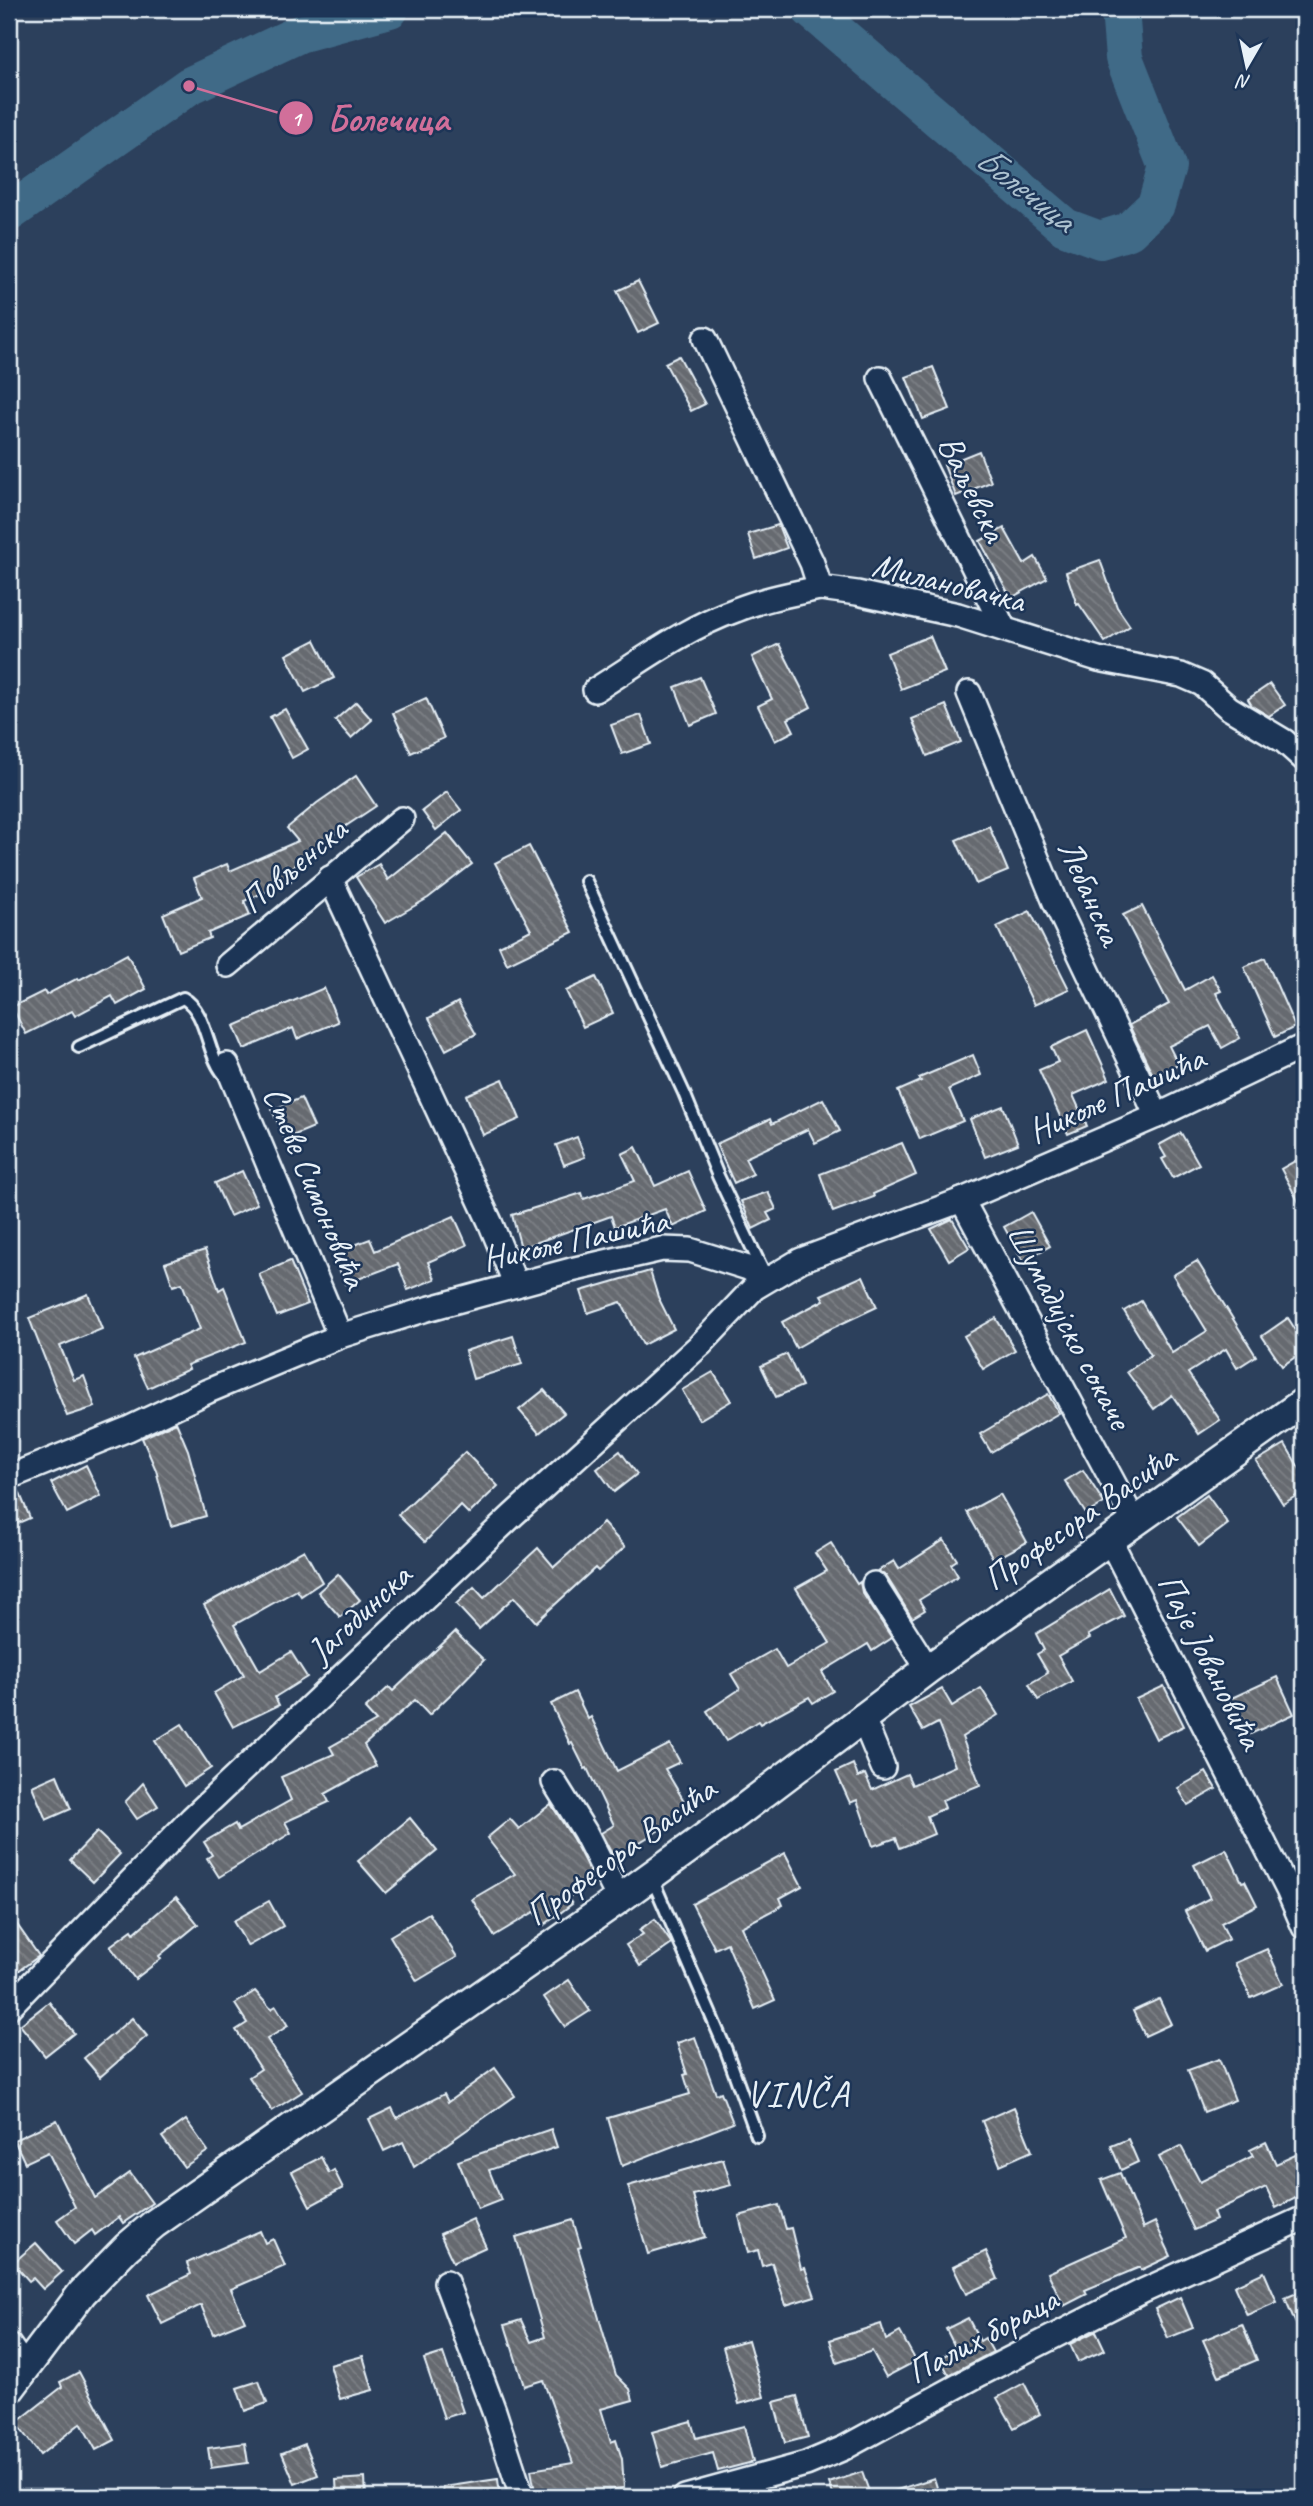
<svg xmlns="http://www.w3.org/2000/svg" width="1313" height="2506" font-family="Caveat,sans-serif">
  <defs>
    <pattern id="building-back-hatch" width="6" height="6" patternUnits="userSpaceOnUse" patternTransform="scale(1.75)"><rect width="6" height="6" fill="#666a70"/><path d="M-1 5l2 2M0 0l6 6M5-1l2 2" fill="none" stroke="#7c8085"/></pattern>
  </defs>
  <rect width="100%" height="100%" fill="#2c405c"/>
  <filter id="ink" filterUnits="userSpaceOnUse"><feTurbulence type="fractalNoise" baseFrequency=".0143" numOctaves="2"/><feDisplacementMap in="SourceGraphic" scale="14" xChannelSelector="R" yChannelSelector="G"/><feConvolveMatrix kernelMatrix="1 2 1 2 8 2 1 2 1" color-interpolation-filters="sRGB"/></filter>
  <g filter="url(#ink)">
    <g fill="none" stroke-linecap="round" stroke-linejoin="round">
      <g stroke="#406a87" stroke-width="38">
        <path d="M810 9 1065 227 1100 240 1129 231 1156 205 1167 167 1124 58 1120 9"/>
        <path d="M9 213 189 86 299 34 390 9"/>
      </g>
    </g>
    <g fill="url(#building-back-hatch)" stroke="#e8f1f8" stroke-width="2">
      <path d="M638 281 659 323 638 333 617 291Z"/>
      <path d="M679 356 705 404 691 411 665 363Z"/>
      <path d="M933 367 950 409 923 419 906 377Z"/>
      <path d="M979 451 991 482 956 496 944 465Z"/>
      <path d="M778 525 787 548 756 559 748 534Z"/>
      <path d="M1004 528 1024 564 1035 557 1047 578 1011 598 980 541Z"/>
      <path d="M1100 560 1117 607 1130 626 1105 642 1079 604 1077 605 1066 572Z"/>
      <path d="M930 636 945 672 901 689 887 653Z"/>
      <path d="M315 640 334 678 305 692 286 655Z"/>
      <path d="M779 644 811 707 788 719 794 731 775 741 758 706 772 699 752 657Z"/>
      <path d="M700 677 716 714 690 725 675 687Z"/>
      <path d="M1270 684 1285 705 1269 716 1252 706 1248 699Z"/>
      <path d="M426 698 444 738 411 753 393 713Z"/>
      <path d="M356 702 372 720 351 738 335 720Z"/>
      <path d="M946 705 961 742 927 756 912 719Z"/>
      <path d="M285 709 308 749 292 758 270 717Z"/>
      <path d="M641 715 651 744 622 754 611 725Z"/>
      <path d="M356 776 376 806 331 836 287 872 291 881 244 901 250 915 208 933 210 938 178 951 163 914 202 897 194 878 227 864 230 871 298 841 287 828 317 803Z"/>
      <path d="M447 792 461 810 436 830 422 811Z"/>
      <path d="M989 826 1008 871 976 884 956 840Z"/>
      <path d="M447 833 472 864 428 898 385 923 356 877 379 864 388 880Z"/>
      <path d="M529 846 573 932 507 964 499 946 531 930 495 863Z"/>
      <path d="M1142 906 1185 990 1212 975 1221 991 1216 993 1240 1038 1222 1048 1210 1026 1169 1046 1178 1064 1154 1077 1129 1025 1169 1004 1123 915Z"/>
      <path d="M1030 911 1069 989 1034 1005 997 927Z"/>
      <path d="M127 954 146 989 117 1005 112 996 75 1016 72 1011 26 1034 12 1007 44 991 46 995 78 978 79 980Z"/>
      <path d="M1265 958 1295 1027 1275 1037 1244 967Z"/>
      <path d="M596 977 613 1013 583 1027 566 991Z"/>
      <path d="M324 988 338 1022 297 1039 293 1028 244 1049 234 1026Z"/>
      <path d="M458 1002 476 1034 446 1050 429 1018Z"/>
      <path d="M1087 1030 1109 1079 1073 1095 1087 1126 1068 1134 1039 1070 1058 1062 1051 1047Z"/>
      <path d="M973 1055 981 1075 949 1089 963 1121 920 1139 898 1091 921 1081 919 1078Z"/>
      <path d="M503 1079 520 1119 483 1135 466 1095Z"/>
      <path d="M301 1098 314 1127 285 1139 272 1110Z"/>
      <path d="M823 1099 840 1131 815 1143 808 1129 745 1158 753 1174 734 1183 716 1144 770 1119 772 1124Z"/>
      <path d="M1003 1106 1018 1144 985 1157 970 1119Z"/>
      <path d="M1181 1133 1199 1164 1173 1178 1162 1159 1166 1157 1159 1145Z"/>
      <path d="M577 1137 585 1157 564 1165 556 1145Z"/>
      <path d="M902 1143 916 1175 873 1194 874 1197 833 1212 820 1174Z"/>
      <path d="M636 1147 655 1186 688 1171 706 1211 673 1227 665 1209 615 1227 611 1216 521 1248 512 1215 582 1193 584 1199 635 1181 622 1154Z"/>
      <path d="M1304 1156V1212L1281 1169Z"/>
      <path d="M242 1171 257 1204 230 1216 215 1183Z"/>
      <path d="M768 1192 776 1209 767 1213 771 1220 753 1229 741 1201Z"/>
      <path d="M1031 1212 1050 1246 1023 1261 1004 1227Z"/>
      <path d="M454 1216 467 1245 428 1262 435 1279 408 1290 398 1264 345 1284 333 1253 370 1239 375 1251Z"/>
      <path d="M952 1219 969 1248 949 1260 931 1229Z"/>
      <path d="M205 1250 219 1290 224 1287 246 1342 187 1365 189 1369 148 1388 134 1358 200 1329 182 1283 173 1286 165 1263Z"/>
      <path d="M290 1261 308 1304 277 1316 259 1274Z"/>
      <path d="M1197 1261 1256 1356 1237 1368 1226 1349 1188 1373 1220 1420 1199 1434 1172 1395 1154 1409 1127 1372 1151 1355 1124 1311 1141 1301 1172 1353 1207 1331 1173 1275Z"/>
      <path d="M650 1271 658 1297 674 1329 643 1345 621 1302 588 1313 581 1291Z"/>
      <path d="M863 1276 877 1307 826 1331 796 1348 782 1322 824 1300 821 1295Z"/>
      <path d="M88 1294 102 1329 60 1346 74 1380 84 1376 95 1407 67 1416 29 1318Z"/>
      <path d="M996 1318 1015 1350 983 1369 964 1336Z"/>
      <path d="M1288 1318 1304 1343V1351L1282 1366 1262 1336Z"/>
      <path d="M513 1336 522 1364 473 1379 465 1351Z"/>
      <path d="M787 1354 802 1386 776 1397 761 1366Z"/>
      <path d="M713 1372 731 1401 699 1420 682 1390Z"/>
      <path d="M544 1390 564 1413 539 1433 519 1410Z"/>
      <path d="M1048 1394 1059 1413 991 1452 980 1434Z"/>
      <path d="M176 1422 188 1450 206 1516 171 1526 156 1470 142 1438Z"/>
      <path d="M1285 1444 1304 1476V1491L1283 1504 1256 1461Z"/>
      <path d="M620 1451 637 1474 614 1492 597 1469Z"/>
      <path d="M465 1452 498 1486 469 1514 460 1505 425 1542 398 1515Z"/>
      <path d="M86 1465 101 1496 67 1513 51 1483Z"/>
      <path d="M1083 1470 1104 1503 1086 1514 1065 1481Z"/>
      <path d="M18 1489 30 1518 9 1527V1491Z"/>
      <path d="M1000 1494 1027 1542 994 1560 967 1512Z"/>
      <path d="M1207 1495 1228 1524 1199 1546 1177 1517Z"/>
      <path d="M603 1523 625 1547 598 1571 595 1568 536 1622 514 1597 479 1629 456 1604 474 1587 484 1598 538 1548 554 1567Z"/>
      <path d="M944 1540 957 1560 951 1564 958 1576 919 1600 925 1610 912 1618 886 1576 878 1571 894 1561 899 1569Z"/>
      <path d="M831 1543 857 1584 860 1582 862 1592 892 1638 872 1651 868 1644 822 1672 833 1691 813 1703 809 1697 760 1724 758 1721 726 1741 707 1711 740 1689 731 1674 775 1649 786 1668 830 1643 796 1588 827 1571 815 1553Z"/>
      <path d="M304 1550 322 1582 301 1596 297 1590 234 1625 260 1671 291 1652 307 1677 275 1697 279 1705 233 1727 214 1693 244 1675 204 1605Z"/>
      <path d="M338 1574 360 1600 340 1617 318 1592Z"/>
      <path d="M1110 1589 1124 1616 1088 1635 1090 1638 1058 1656 1072 1681 1038 1700 1029 1684 1048 1673 1037 1654 1044 1650 1036 1634Z"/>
      <path d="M455 1632 484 1660 453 1692 429 1715 415 1700 364 1745 376 1766 325 1794 329 1802 285 1822 291 1833 219 1877 207 1858 212 1855 204 1842 235 1824 238 1830 291 1800 281 1777 334 1754 330 1747 376 1721 365 1709 389 1687 393 1691Z"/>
      <path d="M1277 1677 1294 1714 1242 1738 1225 1701Z"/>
      <path d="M1164 1686 1184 1726 1156 1739 1136 1699Z"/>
      <path d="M981 1688 998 1715 962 1737 980 1785 942 1800 945 1808 927 1816 934 1834 900 1848 896 1838 873 1846 857 1800 850 1803 836 1772 853 1764 858 1777 865 1774 872 1790 907 1774 912 1785 955 1766 938 1723 923 1731 909 1707 942 1689 952 1706Z"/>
      <path d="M575 1692 588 1719 591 1717 617 1771 670 1744 680 1762 665 1769 690 1811 614 1858 601 1833 614 1825 587 1768 585 1769 572 1743 570 1744 551 1704Z"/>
      <path d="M182 1724 211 1768 184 1786 155 1741Z"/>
      <path d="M1206 1772 1216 1789 1188 1805 1178 1788Z"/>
      <path d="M57 1775 71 1809 46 1820 32 1786Z"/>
      <path d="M143 1783 158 1806 137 1819 125 1802Z"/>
      <path d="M551 1804 573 1839 593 1878 568 1898 572 1904 544 1925 534 1912 494 1936 472 1899 515 1874 487 1838 510 1819 519 1829Z"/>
      <path d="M410 1818 437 1851 386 1893 358 1861Z"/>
      <path d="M97 1832 120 1854 93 1882 70 1860Z"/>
      <path d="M1226 1849 1242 1882 1245 1881 1257 1905 1221 1923 1229 1939 1205 1951 1185 1911 1210 1898 1194 1865Z"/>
      <path d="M785 1853 802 1886 780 1898 783 1905 741 1927 775 2000 755 2009 727 1943 715 1949 692 1904Z"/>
      <path d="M176 1897 198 1924 159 1956 161 1959 135 1979 110 1946 132 1930 134 1933Z"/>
      <path d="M269 1901 283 1926 248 1946 233 1921Z"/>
      <path d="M9 1913 39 1956 18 1971 9 1959Z"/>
      <path d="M429 1913 457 1957 417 1981 390 1936Z"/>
      <path d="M655 1919 672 1944 640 1966 626 1945 643 1934 639 1930Z"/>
      <path d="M1267 1949 1283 1984 1251 1998 1235 1963Z"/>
      <path d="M569 1980 590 2011 565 2027 544 1997Z"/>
      <path d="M255 1991 271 2009 276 2006 288 2026 267 2039 302 2092 272 2111 249 2077 261 2069 236 2030 247 2023 235 2004Z"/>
      <path d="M1159 1999 1171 2024 1145 2036 1133 2011Z"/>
      <path d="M49 2002 74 2033 45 2056 20 2025Z"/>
      <path d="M132 2018 147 2036 100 2077 84 2058Z"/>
      <path d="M695 2037 716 2094 721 2092 733 2123 622 2166 608 2118 690 2094 684 2075 687 2074 677 2043Z"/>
      <path d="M1219 2059 1235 2100 1204 2112 1188 2070Z"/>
      <path d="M495 2068 515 2096 414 2167 403 2142 384 2151 369 2119 392 2108 397 2118 444 2094 448 2102Z"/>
      <path d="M1014 2107 1032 2151 1000 2165 982 2121Z"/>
      <path d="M57 2120 95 2198 130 2173 152 2203 123 2223 119 2217 95 2235 92 2230 74 2244 57 2220 75 2207 48 2152 25 2163 14 2140Z"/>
      <path d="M186 2120 208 2151 184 2167 162 2137Z"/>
      <path d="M551 2129 557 2147 489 2170 501 2200 478 2209 458 2161Z"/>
      <path d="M1128 2139 1138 2162 1121 2170 1111 2146Z"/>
      <path d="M1266 2142 1276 2164 1304 2151V2194L1276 2208 1266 2187 1213 2212 1216 2220 1194 2230 1159 2157 1181 2146 1200 2182 1253 2156 1250 2150Z"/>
      <path d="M321 2157 329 2173 334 2170 343 2188 310 2206 292 2172Z"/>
      <path d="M723 2159 731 2185 693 2195 705 2237 648 2254 628 2186Z"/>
      <path d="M1120 2173 1143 2228 1155 2222 1171 2256 1141 2270 1140 2267 1085 2290 1087 2294 1064 2306 1048 2273 1126 2238 1101 2180Z"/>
      <path d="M779 2205 786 2229 791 2228 801 2269 805 2268 815 2296 786 2305 772 2263 762 2266 758 2250 748 2253 739 2216Z"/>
      <path d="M473 2219 486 2247 453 2262 440 2234Z"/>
      <path d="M573 2220 581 2247 578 2248 616 2375 630 2389 633 2400 601 2409 611 2442 616 2440 622 2459 624 2488 588 2493V2490L536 2497 531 2470 573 2463 543 2380 524 2386 505 2325 521 2320 531 2342 545 2337 516 2237Z"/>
      <path d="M260 2231 265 2243 273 2239 285 2266 231 2289 245 2321 213 2334 201 2305 162 2324 148 2295 191 2274 187 2263Z"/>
      <path d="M36 2243 62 2272 43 2289 33 2278 29 2281 13 2263Z"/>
      <path d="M986 2251 998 2279 966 2294 953 2267Z"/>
      <path d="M1264 2272 1277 2302 1247 2315 1234 2286Z"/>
      <path d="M1304 2290V2343L1285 2298Z"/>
      <path d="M1180 2297 1193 2328 1168 2338 1155 2309Z"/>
      <path d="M968 2318 980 2341 985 2338 993 2352 949 2375 940 2358 956 2349 946 2329Z"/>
      <path d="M881 2324 886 2340 900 2332 916 2361 886 2377 872 2351 837 2363 830 2340Z"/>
      <path d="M1242 2324 1257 2360 1219 2376 1203 2340Z"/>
      <path d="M1096 2331 1105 2350 1078 2362 1070 2344Z"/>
      <path d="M748 2340 764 2397 739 2404 723 2347Z"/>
      <path d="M443 2353 463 2412 444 2418 424 2359Z"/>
      <path d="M363 2356 373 2390 340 2399 330 2365Z"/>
      <path d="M79 2372 115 2440 96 2450 81 2423 40 2455 16 2423 62 2387 60 2382Z"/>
      <path d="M259 2381 267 2403 245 2411 237 2388Z"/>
      <path d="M1024 2383 1040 2414 1014 2428 997 2398Z"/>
      <path d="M797 2396 808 2437 785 2443 774 2402Z"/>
      <path d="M691 2421 696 2438 744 2426 753 2462 718 2471 713 2453 662 2467 652 2432Z"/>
      <path d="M245 2443 248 2463 211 2468 208 2448Z"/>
      <path d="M305 2444 318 2475 295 2484 282 2453Z"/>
      <path d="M862 2472 871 2497H834L829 2483Z"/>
      <path d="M365 2478 366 2497H337L336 2480Z"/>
      <path d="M934 2478 940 2497H886L885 2494Z"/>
      <path d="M498 2479 500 2497H444L443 2487Z"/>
    </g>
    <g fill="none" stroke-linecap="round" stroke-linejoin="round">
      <g stroke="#e8f1f8" stroke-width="16">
        <g id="service">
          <path d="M586 881 684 1093 718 1176 764 1273"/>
          <path d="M79 1047 183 998C207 1011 206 1051 222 1072"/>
          <path d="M651 1876 726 2050 757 2136"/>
        </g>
      </g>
      <g stroke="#e8f1f8" stroke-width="28">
        <g id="minor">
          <path d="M705 339 812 563 820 588 857 593 958 615 1098 659 1181 675 1202 684 1229 708 1284 741 1304 759"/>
          <path d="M880 378 1004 629"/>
          <path d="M595 690C640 662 685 628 736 610 763 599 791 594 820 588"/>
          <path d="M969 693 1055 902 1157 1116"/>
          <path d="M330 878 490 1222 516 1285"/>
          <path d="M228 965 402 819"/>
          <path d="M227 1065 340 1336"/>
          <path d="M962 1200 1135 1523"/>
          <path d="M9 1477 128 1429 208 1391 340 1336 427 1309 571 1270 662 1249 690 1250 748 1268 767 1279"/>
          <path d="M1110 1540 1288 1890 1304 1927"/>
          <path d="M874 1584 928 1669"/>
          <path d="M862 1716 883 1767"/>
          <path d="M554 1782 585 1832 619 1899"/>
          <path d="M9 2007 192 1818 513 1515 700 1345 754 1288 801 1260 962 1200 1157 1116 1304 1046"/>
          <path d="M446 2282 494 2411 522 2497"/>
          <path d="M9 2345 26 2369"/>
          <path d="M685 2497 806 2464 844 2448 980 2374 1143 2291 1304 2218"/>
        </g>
      </g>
      <g stroke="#e8f1f8" stroke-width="33">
        <path id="tertiary" d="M9 2390 82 2293 127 2247 154 2224 619 1899 731 1818 928 1669 1304 1402"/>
      </g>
      <use href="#service" stroke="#1d3557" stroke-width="10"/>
      <use href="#minor" stroke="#1d3557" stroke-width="23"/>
      <use href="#tertiary" stroke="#1d3557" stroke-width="28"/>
    </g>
  </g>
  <g text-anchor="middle" stroke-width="5" stroke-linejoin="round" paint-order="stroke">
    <g font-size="35" fill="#e8f1f8" stroke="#1d3557">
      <text transform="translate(973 488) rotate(64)" y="12">Ваљевска</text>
      <text transform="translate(949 582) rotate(14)" y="12">Милановачка</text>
      <text transform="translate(293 865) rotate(-40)" y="12">Повљенска</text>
      <text transform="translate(1091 892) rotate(66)" y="12">Лебанска</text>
      <text transform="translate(1116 1094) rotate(-24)" y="12">Николе Пашића</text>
      <text transform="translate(316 1187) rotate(67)" y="12">Стеве Симоновића</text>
      <text transform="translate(575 1239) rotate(-12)" y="12">Николе Пашића</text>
      <text transform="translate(1070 1326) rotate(62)" y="12">Шумадијско сокаче</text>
      <text transform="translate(1079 1517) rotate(-35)" y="12">Професора Васића</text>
      <text transform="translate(359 1613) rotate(-43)" y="12">Јагодинска</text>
      <text transform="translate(1211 1661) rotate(63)" y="12">Паје Јовановића</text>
      <text transform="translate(620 1851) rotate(-36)" y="12">Професора Васића</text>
      <text transform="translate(982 2335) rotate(-28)" y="12">Палих бораца</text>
    </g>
    <g font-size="37" font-style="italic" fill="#adc2d0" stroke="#1d3557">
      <text transform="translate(1026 188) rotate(38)" y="13">Болечица</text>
    </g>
    <g font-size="38" letter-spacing="2" fill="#e8f1f8" stroke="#1d3557">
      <text x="798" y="2106">VINČA</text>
    </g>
  </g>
  <path fill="none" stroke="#d16f9a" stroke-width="2.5" d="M189 86L296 118"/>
  <g fill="#d16f9a" stroke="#1d3557" stroke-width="2.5">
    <circle cx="189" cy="86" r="7"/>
    <circle cx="296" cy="118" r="18"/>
  </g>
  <g font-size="21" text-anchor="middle" font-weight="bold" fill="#fff">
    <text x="296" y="126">1</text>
  </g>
  <g font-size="37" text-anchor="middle" font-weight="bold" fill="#d16f9a" stroke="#1d3557" stroke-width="5" stroke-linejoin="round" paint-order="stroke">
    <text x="388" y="131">Болечица</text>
  </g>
  <rect width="1313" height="2506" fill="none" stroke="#1d3557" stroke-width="35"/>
  <rect x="18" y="18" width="1278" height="2471" fill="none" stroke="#e8f1f8" stroke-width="2.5" filter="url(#ink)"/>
  <g transform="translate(1247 66) rotate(189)" stroke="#1d3557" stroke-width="5" paint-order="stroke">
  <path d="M0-5L12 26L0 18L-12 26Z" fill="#e8f1f8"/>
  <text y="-10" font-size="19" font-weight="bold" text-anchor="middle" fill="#e8f1f8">N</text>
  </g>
</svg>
